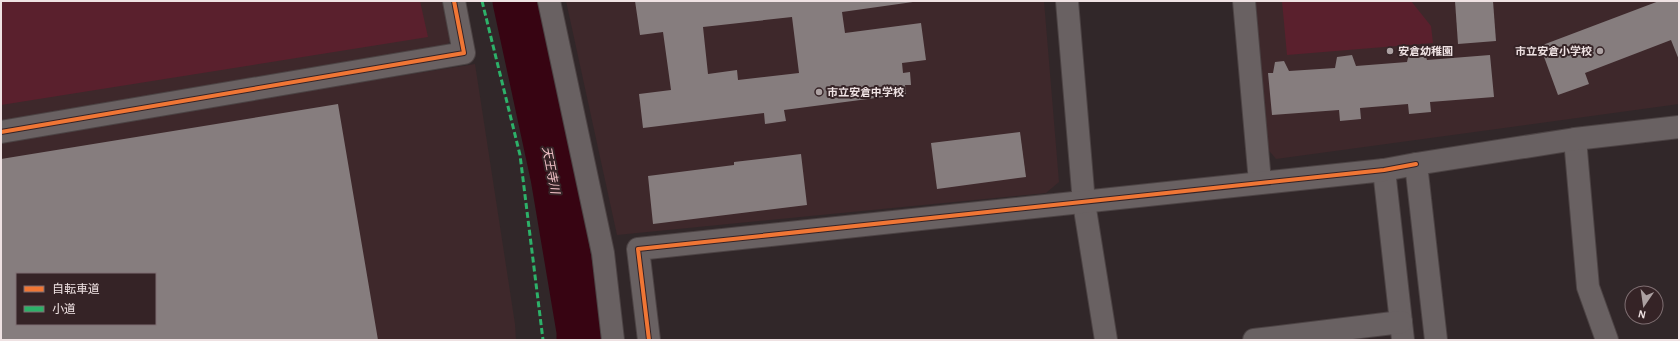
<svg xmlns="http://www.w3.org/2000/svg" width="1680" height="341" font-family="'Alegreya Sans','Noto Sans JP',sans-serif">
  <rect width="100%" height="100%" fill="#312729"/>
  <g fill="#3e282b" fill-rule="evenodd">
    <path d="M1 1H448L455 37 442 49 1 124Z"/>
    <path d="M566 1H1044L1059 182 1046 193 617 235Z"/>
    <path d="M1255 1H1679V104L1276 159 1266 147Z"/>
    <path d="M475 64 515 324 516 340H1V139ZM17 274H155V324H17Z"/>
  </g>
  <g fill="#5a202d">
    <path d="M1 1H420L428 37 1 105Z"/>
    <path d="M1282 1H1411L1431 26 1433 43 1287 55Z"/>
  </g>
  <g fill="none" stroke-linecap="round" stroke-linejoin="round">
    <path stroke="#370412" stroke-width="47" d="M516 1 554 177 580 331V340"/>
  </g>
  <g fill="#867d7e" fill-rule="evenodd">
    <path d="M635 1H920L842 12 845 33 921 23 926 60 902 63 903 73 910 72 911 85H905L906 94 784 110 786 121 765 124 764 113 643 128 639 94 671 90 663 32 640 35ZM792 17 799 73 738 80 737 70 708 74 703 27Z"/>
    <path d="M1455 1H1493L1496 41 1458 44Z"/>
    <path d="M1659 1H1679V60L1671 40 1585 73 1589 84 1558 95 1540 46Z"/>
    <path d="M1423 48 1427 60 1490 55 1494 97 1430 102 1431 112 1409 114 1408 104 1360 108 1361 119 1340 121 1339 110 1272 115 1268 73H1273L1275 62 1284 61 1289 71 1335 68 1337 57 1352 55 1356 66 1407 62 1410 49Z"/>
    <path d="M338 104 378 340H1V159ZM17 274H155V324H17Z"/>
    <path d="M1020 132 1026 177 937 189 931 143Z"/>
    <path d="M801 154 807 205 653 224 648 176 734 165V162Z"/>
  </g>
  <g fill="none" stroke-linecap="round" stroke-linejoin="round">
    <g stroke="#4c4344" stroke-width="24">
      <g id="minor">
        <path d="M549 1 603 253 613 340"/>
        <path d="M1067 1 1084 203 1106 340"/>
        <path d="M1244 1 1260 182"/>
        <path d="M1 132 464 53 454 1"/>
        <path d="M1575 139 1588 287 1607 340"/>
        <path d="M1384 170 1403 340"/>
        <path d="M649 340 638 249 1384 170 1416 164"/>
        <path d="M1254 340 1401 322"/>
        <path d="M1436 340 1416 164 1575 139 1679 127"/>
      </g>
    </g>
    <use href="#minor" stroke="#696162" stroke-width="22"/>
    <path stroke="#2db169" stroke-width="3" stroke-dasharray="6 3" stroke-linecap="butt" d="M482 1 520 155 543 340"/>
    <g stroke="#352326" stroke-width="6">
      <g id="cycleway">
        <path d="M1 132 464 53 454 1"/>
        <path d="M649 340 638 249 1384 170 1416 164"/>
      </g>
    </g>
    <use href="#cycleway" stroke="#f07635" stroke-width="4"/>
  </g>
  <g fill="#aca1a2" stroke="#352326" stroke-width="1.5">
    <circle cx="1390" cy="51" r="4"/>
    <circle cx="1600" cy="51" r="4"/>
    <circle cx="819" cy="92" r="4"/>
  </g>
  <g text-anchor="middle" stroke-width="4" stroke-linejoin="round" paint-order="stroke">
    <g font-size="11" font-weight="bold" fill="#efe2e3" stroke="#352326" text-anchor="start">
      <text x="1398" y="55">安倉幼稚園</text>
      <text x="1592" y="55" text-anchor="end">市立安倉小学校</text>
      <text x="827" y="96">市立安倉中学校</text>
    </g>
    <g font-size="12" font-style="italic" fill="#f5c4ca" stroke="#352326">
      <text transform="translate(551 170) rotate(79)" y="4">天王寺川</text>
    </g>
  </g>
  <rect width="1680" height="341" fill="none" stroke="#efe2e3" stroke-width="4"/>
  <rect x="16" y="273" width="140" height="52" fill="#352326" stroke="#7f6f72"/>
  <rect x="24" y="286" width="20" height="6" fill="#f07635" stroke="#7f6f72"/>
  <text x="52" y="293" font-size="12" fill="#efe2e3">自転車道</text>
  <rect x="24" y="306" width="20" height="6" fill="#2db169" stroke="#7f6f72"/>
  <text x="52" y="313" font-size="12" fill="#efe2e3">小道</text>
  <g transform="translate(1644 305) rotate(193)"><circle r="19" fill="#352326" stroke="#7f6f72"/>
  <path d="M0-3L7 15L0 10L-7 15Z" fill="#aca1a2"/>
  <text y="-6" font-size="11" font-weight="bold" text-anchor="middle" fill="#efe2e3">N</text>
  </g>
</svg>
